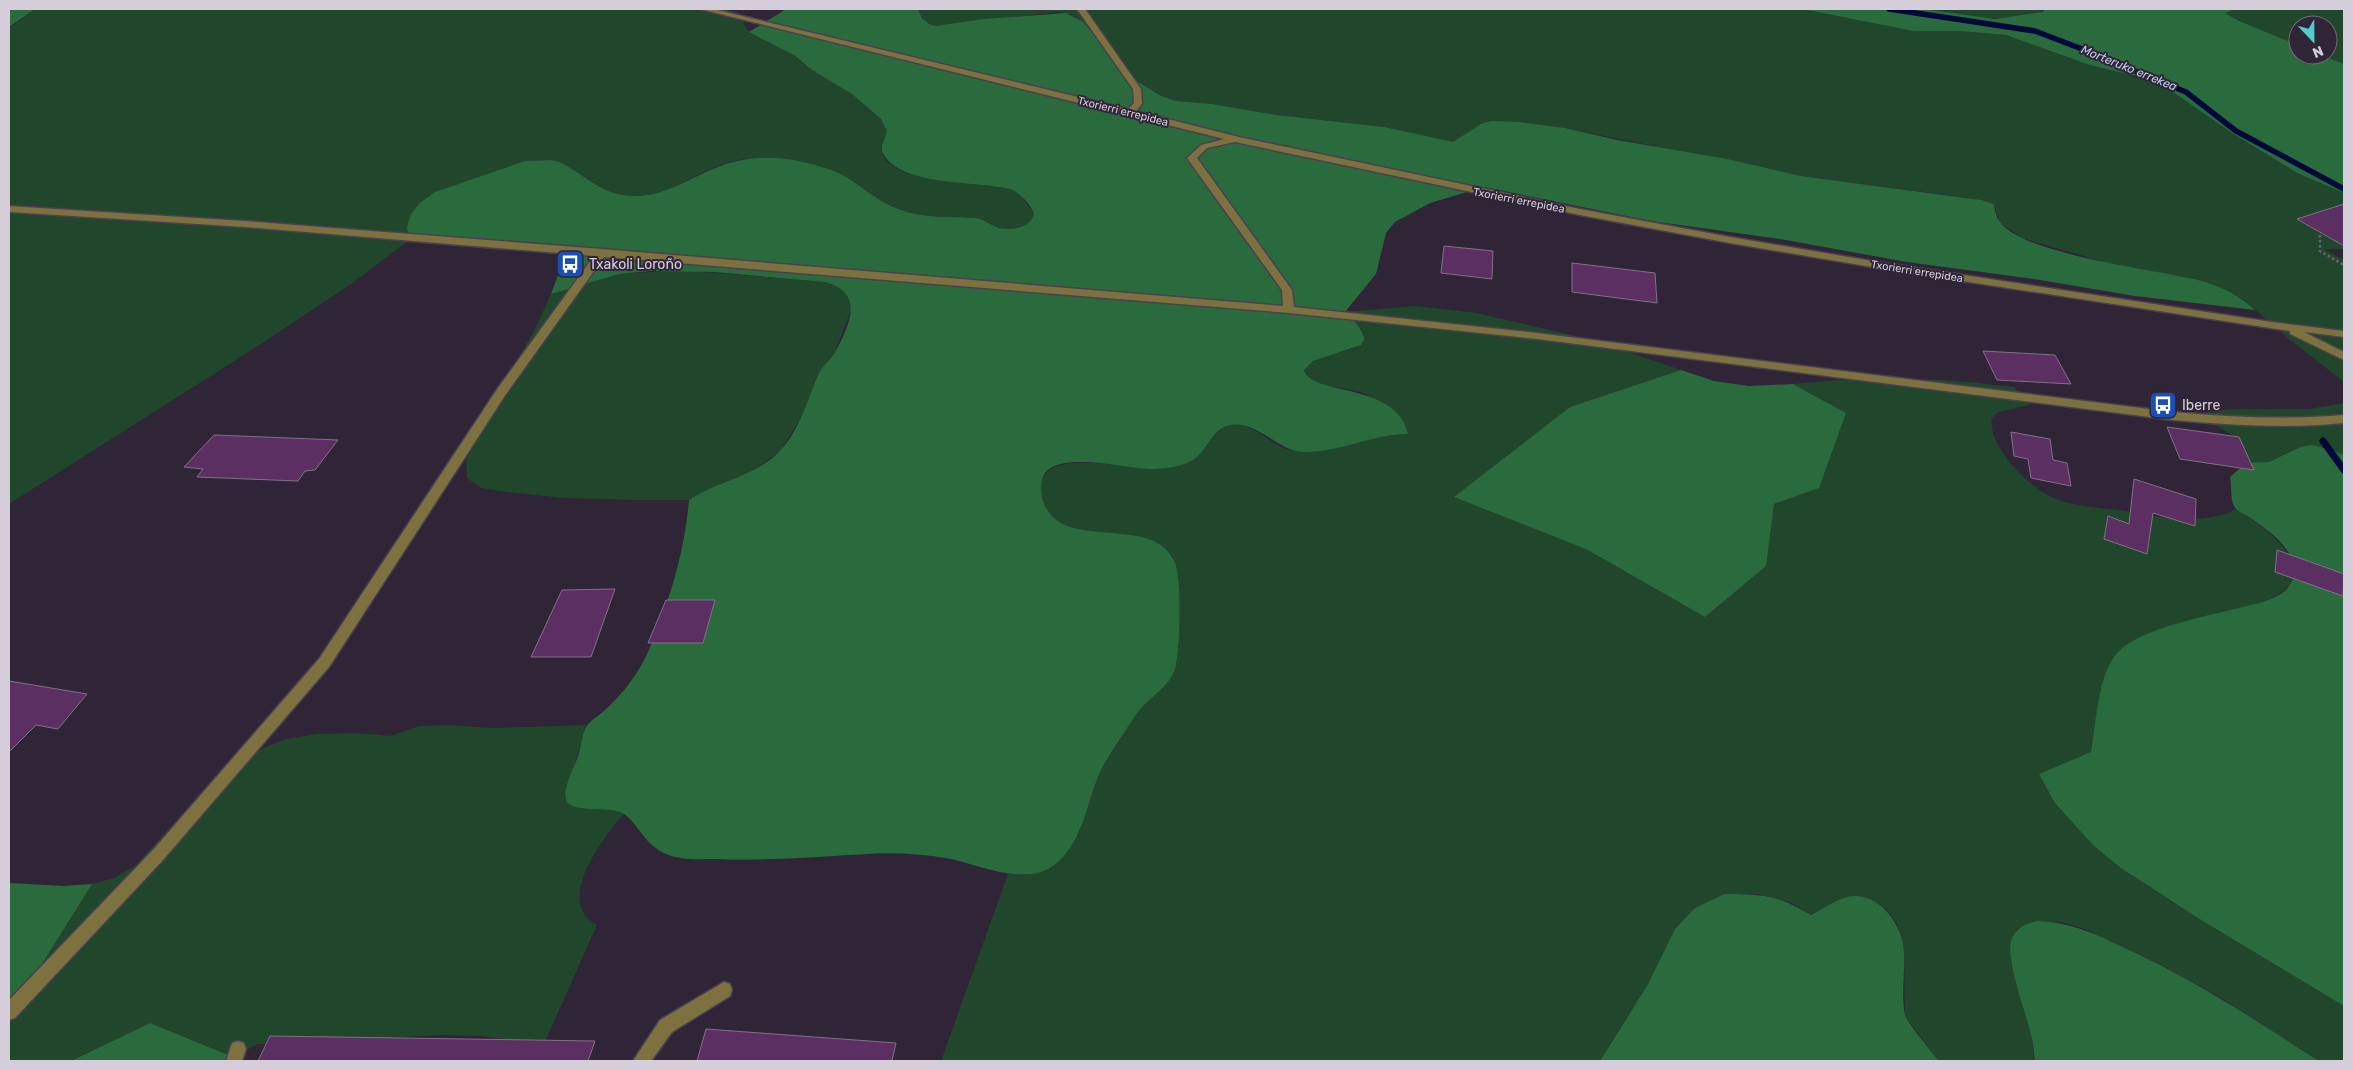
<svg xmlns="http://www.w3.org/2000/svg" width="2353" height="1070" font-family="Rubik,sans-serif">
  <rect width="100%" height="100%" fill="#2f2537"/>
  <g fill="#20462b">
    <path d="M35 9H725L739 13 747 30 794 55 812 70 852 94 881 119 887 131C884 138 880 146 882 153 892 185 986 182 1013 190L1022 196 1034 214C1030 228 1012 231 999 228 990 225 984 219 975 218 947 216 922 219 896 208 872 199 855 178 831 170 800 159 766 154 734 161 695 170 666 202 623 195 600 192 580 172 560 162L551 160 525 161 409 240 354 282 261 344 9 504V28Z"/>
    <path d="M918 9H1802L1913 31H1959L2006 35 2138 78 2157 81 2232 133 2299 174 2344 193V249H2324L2344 260V382L2289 339 2251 306 2235 295 2184 277 2118 266 2022 238 2000 223 1994 204 1963 197 1801 176 1565 128 1481 124 1452 143 1384 127 1277 115 1212 104 1176 101 1161 96 1137 81 1082 21 1073 15 1058 12 935 26C925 23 922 18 918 9Z"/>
    <path d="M1924 9H2045V10C2021 27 1953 14 1924 9Z"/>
    <path d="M2244 9H2344V64L2322 55H2328V25H2298V45L2237 20 2225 13 2228 11Z"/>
    <path d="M680 270 825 282 835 284 848 294 851 310 834 354 820 371 802 417 780 451 756 469 689 500H635L563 498 499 491 481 488 467 478 466 459 475 434 535 329 551 294 619 274Z"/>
    <path d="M1415 306 1477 313 1593 340 1681 370 1570 407 1521 447 1586 549 1705 617 1765 566 1774 504 1819 487 1846 413 1793 384C1867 376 1939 377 2014 387L2030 405 1998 412 1992 418C1987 445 2028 486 2051 497 2073 507 2102 508 2126 511 2149 515 2172 520 2195 519 2207 518 2226 516 2235 509 2270 529 2332 578 2262 602 2235 612 2205 616 2177 624 2165 627 2129 643 2119 651 2101 665 2095 729 2091 752L2039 774 2094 846 2151 888 2344 1006V1061H2319L2218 996 2159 964 2082 928 2060 922 2017 929 2011 941V961L2031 1033 2035 1061H1939L1905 1016 1904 950 1897 924 1887 910 1878 903 1851 896 1811 915 1792 903 1757 894H1724L1695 908 1600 1061H941L1008 874 1026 875 1078 834 1101 770 1139 708 1172 677 1070 527C1059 523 1050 518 1045 506 1017 431 1145 479 1178 466 1184 464 1193 460 1198 456 1210 446 1212 428 1230 425 1255 421 1270 447 1292 450 1332 456 1368 434 1408 434L1406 426C1394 416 1377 399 1363 393 1348 386 1308 389 1304 370 1313 354 1348 354 1363 343L1362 330 1345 312Z"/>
    <path d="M2344 403V455C2301 436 2306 452 2270 462 2264 463 2256 463 2250 463L2237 438 2197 414 2230 409H2309Z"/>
    <path d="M449 725 492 728 586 725 566 796 578 807 606 808 625 813C604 836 553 902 597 925L544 1044 480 1036 439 1035 287 1044H258L233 1057 150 1023 71 1061H9V1017L92 884 114 878 136 865 210 784 237 763 270 745 287 739 316 734 357 733 391 736 419 726Z"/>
  </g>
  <g fill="#2a6b3e">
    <path d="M9 9H35L9 27Z"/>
    <path d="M786 9H918L922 18 929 24 935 26 984 19 1066 13 1082 21 1137 81 1161 96 1176 101 1212 104 1277 115 1384 127 1453 142 1481 124 1491 121 1519 122 1565 128 1617 140 1727 159 1801 176 1981 200 1994 204C1995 210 1996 217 2000 222 2023 255 2160 270 2202 281 2222 287 2240 296 2255 310L2135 296 2034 279 1907 262 1780 239 1651 221 1484 187 1430 203 1395 222 1386 233 1376 274 1345 312C1353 320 1362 327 1364 339L1361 345 1313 361 1304 370C1310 396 1398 382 1408 434 1372 434 1339 453 1303 452 1278 451 1257 420 1230 425 1213 429 1210 444 1199 455 1187 467 1166 469 1149 469 1125 468 1062 452 1046 472 1040 478 1041 490 1042 497 1056 557 1154 510 1175 563 1182 579 1180 652 1175 669 1169 688 1146 699 1135 716 1124 733 1112 750 1102 768 1088 797 1085 833 1063 857 1033 892 983 865 946 858 921 854 892 852 867 854 816 857 766 861 716 859 699 859 680 861 664 853 642 843 636 818 620 812 608 807 576 812 568 803 559 793 576 765 579 753 581 745 582 735 586 727 589 721 599 716 605 710 618 698 630 684 639 669 647 657 652 642 657 629 674 587 685 545 689 500 714 483 747 478 771 459 798 438 806 403 819 373 823 365 831 360 835 352 850 325 865 292 825 282L713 272 651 271 619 274 551 294C555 282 564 265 558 254L407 242 409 240 407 227 411 214 420 203 435 192 525 161 551 160 560 162C580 172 600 192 623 195 657 201 683 181 713 169 752 152 791 156 831 170 855 178 872 199 896 208 922 219 947 216 975 218 984 219 990 225 999 228 1012 231 1030 228 1034 214 1030 204 1022 196 1013 190 979 180 900 188 882 152V145L887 131 881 119 852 94 812 70 794 55 749 32Z"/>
    <path d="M1802 9H1924L1995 19 2043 12 2045 9H2263L2233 10 2225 13 2237 20 2298 45V55H2322L2344 64V193L2299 174 2232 133 2157 81 2090 65 2006 35 1959 31H1913Z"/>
    <path d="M1681 370 1714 381 1749 386 1793 384 1846 413 1819 488 1774 504 1766 566 1705 617 1586 549 1454 497 1570 407Z"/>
    <path d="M2311 445 2330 449 2344 455V1006L2198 918 2121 868 2094 846 2055 803 2039 774 2091 752C2096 724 2098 671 2119 651 2142 628 2207 616 2239 608 2255 604 2272 601 2285 591 2290 586 2295 578 2294 571 2294 547 2266 529 2249 517 2245 514 2237 512 2234 506 2230 499 2232 486 2230 477L2246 463 2269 462 2301 447Z"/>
    <path d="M9 883 63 886 92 884 9 1017Z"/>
    <path d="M1724 894C1762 894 1778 895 1811 915 1823 909 1840 897 1853 896 1883 895 1903 927 1904 953 1905 972 1901 997 1905 1015 1907 1022 1932 1052 1939 1061H1600L1648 984 1675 929 1695 908Z"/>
    <path d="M2037 921C2074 923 2095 934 2127 949 2195 980 2257 1021 2319 1061H2035C2034 1051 2033 1041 2030 1031 2025 1010 2006 960 2011 941 2015 928 2025 924 2037 921Z"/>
    <path d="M150 1023 233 1057 227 1061H71Z"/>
  </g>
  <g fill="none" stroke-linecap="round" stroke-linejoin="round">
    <path stroke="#000739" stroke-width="5.5" d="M1889 9 2035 31 2082 49 2186 92 2236 131 2344 189"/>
    <path stroke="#000739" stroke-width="7" d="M2323 441 2344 470"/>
  </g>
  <g fill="#5c2f62" stroke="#827184">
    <path d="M2344 204V246L2297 219Z"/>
    <path d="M1444 246 1493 251 1492 279 1441 273Z"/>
    <path d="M1572 263 1655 273 1657 303 1572 292Z"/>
    <path d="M1983 351 2055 355 2071 384 1997 380Z"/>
    <path d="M2167 427 2239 437 2254 470 2180 459Z"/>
    <path d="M2011 432 2050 439 2053 460 2067 463 2071 486 2031 478 2028 459 2014 456Z"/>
    <path d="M214 435 338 440 315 470 305 471 298 481 197 477 203 469 184 467Z"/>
    <path d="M2134 479 2196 499 2195 526 2153 513 2147 554 2104 539 2108 516 2129 524Z"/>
    <path d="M2277 550 2344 574 2343 596 2275 572Z"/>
    <path d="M615 589 591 657H531L562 590Z"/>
    <path d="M666 600H715L703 643H648Z"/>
    <path d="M9 681 87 694 58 729 36 725 9 752Z"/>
    <path d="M706 1029 896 1043 892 1061H697Z"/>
    <path d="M270 1036 595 1041 588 1061H258Z"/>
  </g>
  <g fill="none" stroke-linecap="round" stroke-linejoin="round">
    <g stroke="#4a4051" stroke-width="3">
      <g id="minor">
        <path d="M700 9H713L1128 109 1134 103 1133 89 1077 9H1085L1141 89 1142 104 1136 111 1239 137 1580 209 1730 237 1884 263 2272 322 2344 331V337L2304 332 2344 352V360L2290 334V331L1884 269 1730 243 1580 215 1235 142 1207 148 1197 158 1292 290 1294 307 1537 333 2173 412C2230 417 2286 420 2344 415V423C2287 429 2230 425 2173 420L1537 339 1289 313 604 257 506 394 329 667 163 860 15 1018 9 1020V1000L153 850 319 659 498 388 594 256 245 227 9 212V206L245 221 602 249 1283 306 1282 290 1187 158 1201 145 1224 139Z"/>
        <path d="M724 982 730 984 732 990 730 996 672 1032 651 1061H633L660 1020Z"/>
        <path d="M238 1041 244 1043 246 1049 242 1061H226L232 1043Z"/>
      </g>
    </g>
    <path stroke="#696070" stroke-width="2.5" stroke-dasharray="2.5 2.5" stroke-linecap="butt" d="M2320 235V251L2344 265"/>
    <use href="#minor" fill="#7c713f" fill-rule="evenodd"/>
  </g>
  <defs>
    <g id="bus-square" transform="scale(1.4375)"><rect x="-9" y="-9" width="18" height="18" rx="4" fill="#1a4fb4" stroke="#2f2537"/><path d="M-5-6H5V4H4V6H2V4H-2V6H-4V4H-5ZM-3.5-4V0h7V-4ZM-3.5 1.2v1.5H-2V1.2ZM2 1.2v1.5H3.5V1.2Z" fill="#fff"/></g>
  </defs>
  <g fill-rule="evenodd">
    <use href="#bus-square" x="570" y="264"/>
    <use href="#bus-square" x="2163" y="405"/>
  </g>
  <g text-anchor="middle" stroke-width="4" stroke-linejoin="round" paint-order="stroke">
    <g font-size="11" fill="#d5ceda" stroke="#2f2537">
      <text transform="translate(1123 111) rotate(14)" y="4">Txorierri errepidea</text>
      <text transform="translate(1519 200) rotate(11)" y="4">Txorierri errepidea</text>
      <text transform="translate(1917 271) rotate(9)" y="4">Txorierri errepidea</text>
    </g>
    <g font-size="12" font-style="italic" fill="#bdcff1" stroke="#2f2537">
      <text transform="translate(2129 68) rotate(22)" y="4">Morteruko errekea</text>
    </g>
    <g font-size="14" fill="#d5ceda" stroke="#2f2537" text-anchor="start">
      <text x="589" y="269">Txakoli Loroño</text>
      <text x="2182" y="410">Iberre</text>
    </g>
  </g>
  <rect width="2353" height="1070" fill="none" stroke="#d5ceda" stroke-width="20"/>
  <g transform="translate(2313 40) rotate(158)"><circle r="24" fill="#2f2537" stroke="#716978"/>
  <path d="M0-4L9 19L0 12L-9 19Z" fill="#53cdca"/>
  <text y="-8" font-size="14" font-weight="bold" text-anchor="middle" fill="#d5ceda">N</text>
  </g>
</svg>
